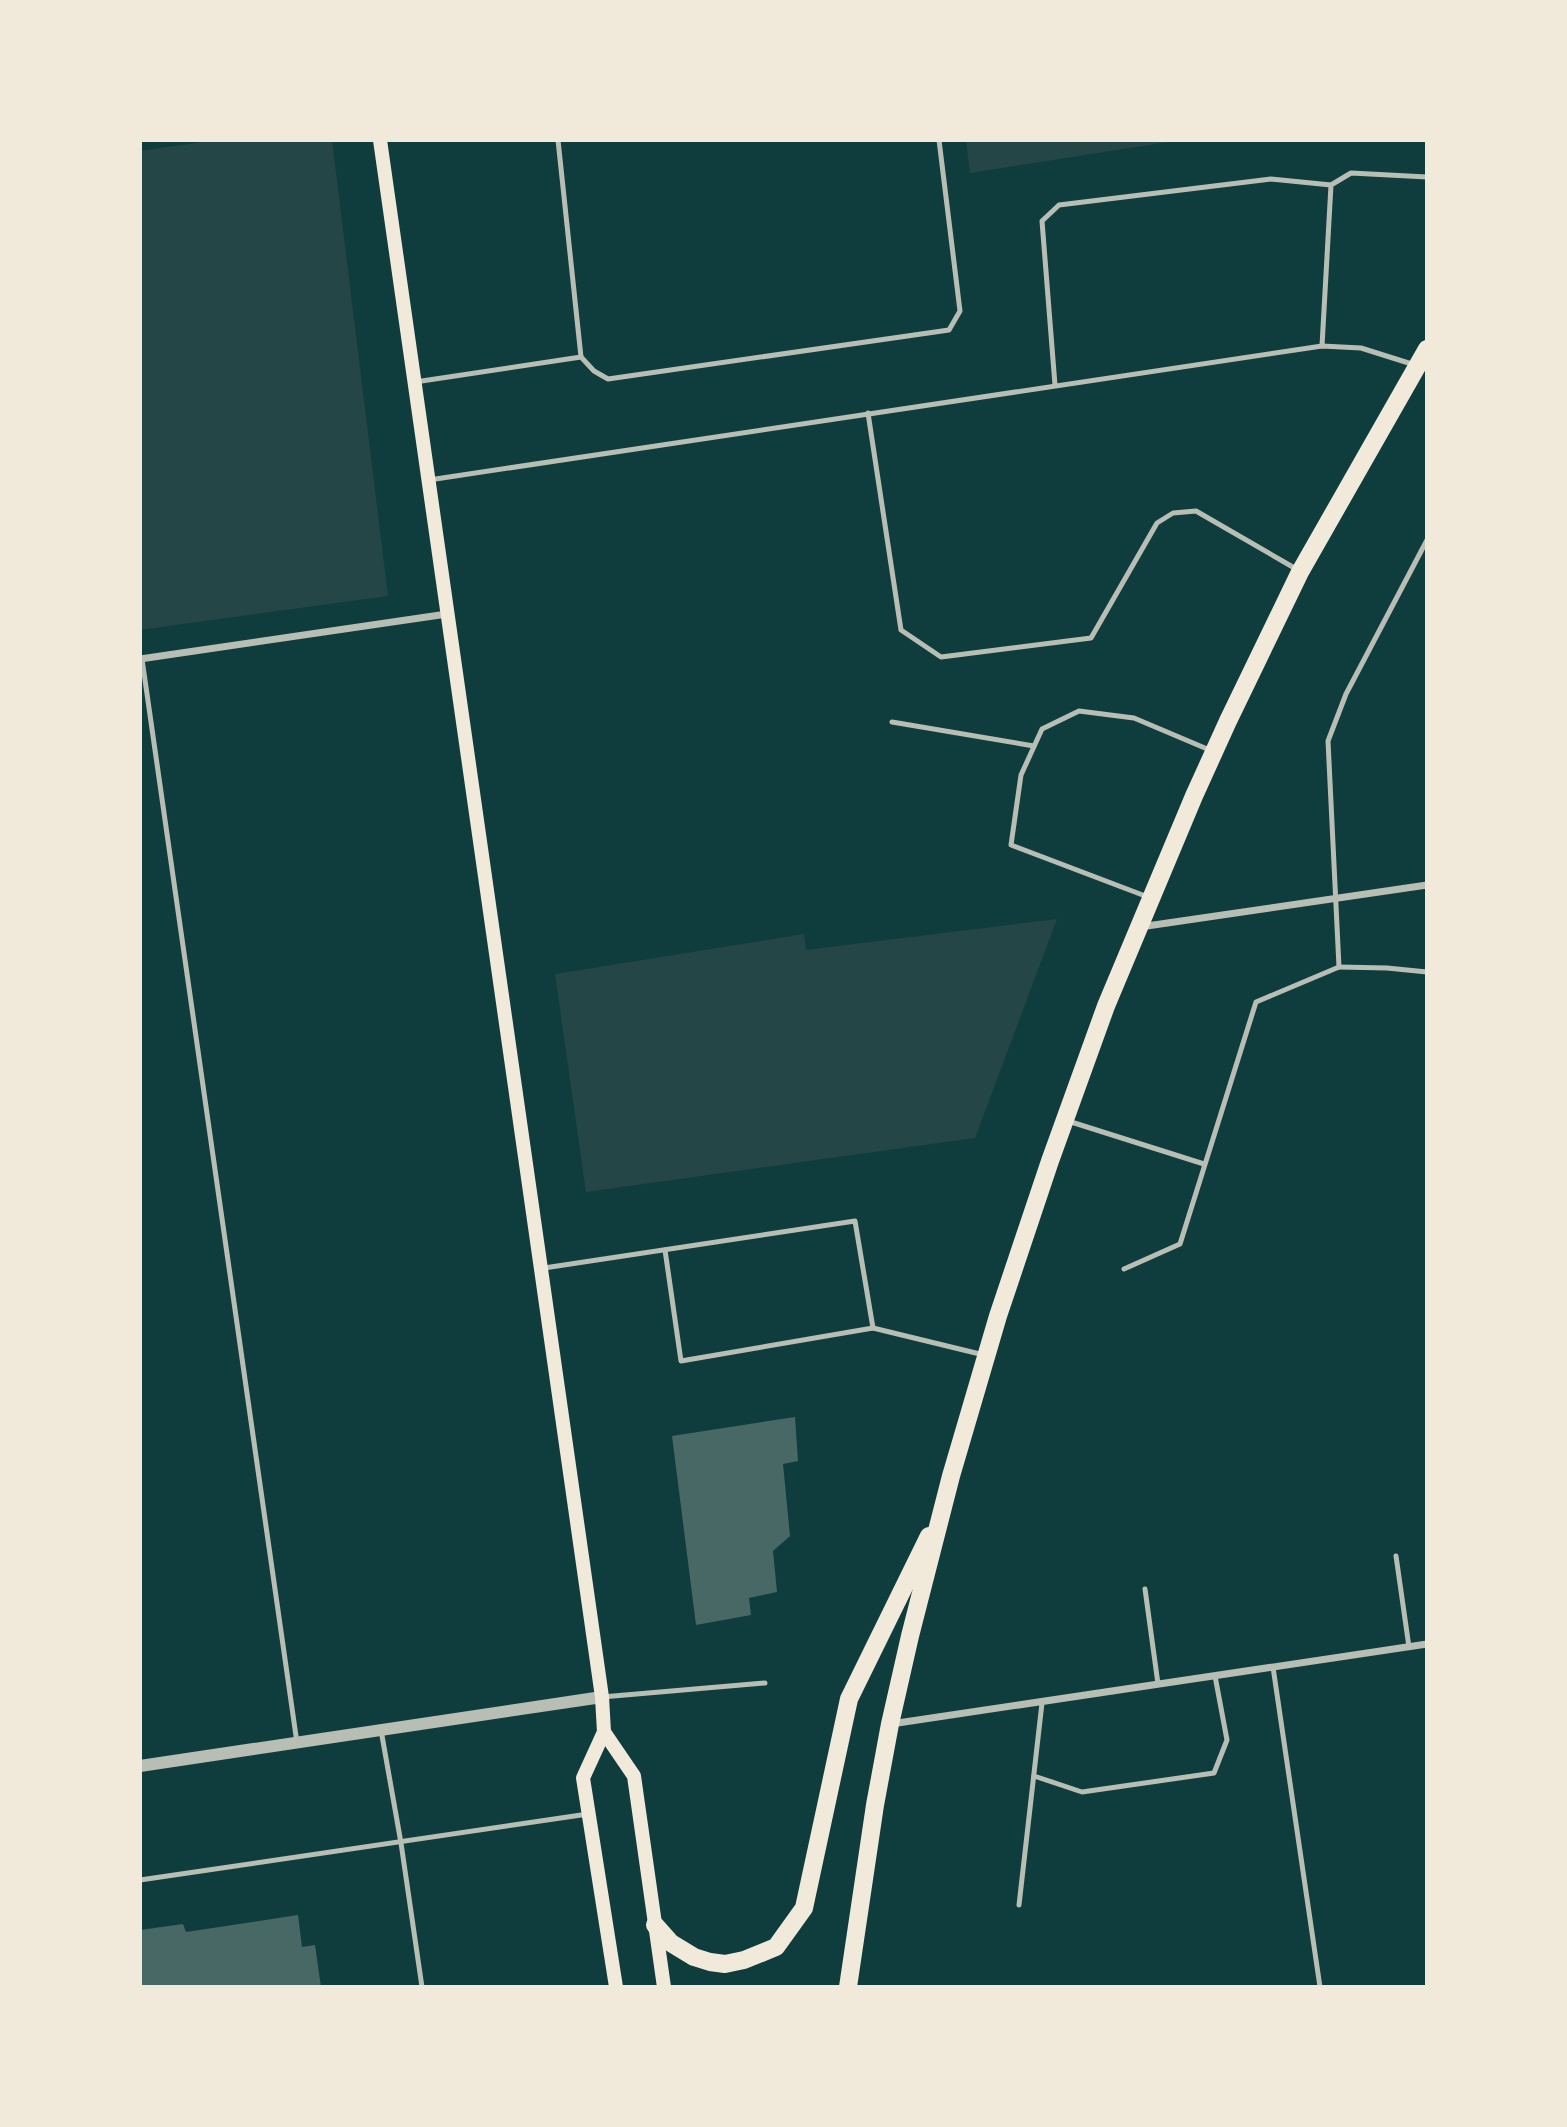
<svg xmlns="http://www.w3.org/2000/svg" width="1567" height="2127" font-family="Georgia,serif">
  <rect width="100%" height="100%" fill="#0f3d3e"/>
  <g fill="#244646">
    <path d="M217 140H332L388 596 140 630V151Z"/>
    <path d="M966 140H1181L970 173Z"/>
    <path d="M1057 919 975 1138 586 1192 555 974 804 934 806 950Z"/>
  </g>
  <g fill="#486865">
    <path d="M795 1417 798 1461 783 1464 790 1536 773 1551 777 1592 749 1598 751 1615 696 1625 672 1436Z"/>
    <path d="M298 1915 302 1947 315 1945 321 1987H140V1930L183 1924 186 1932Z"/>
  </g>
  <g fill="none" stroke-linecap="round" stroke-linejoin="round">
    <g stroke="#b8beb3" stroke-width="5">
      <path d="M1322 346 1331 185 1351 173 1427 177"/>
      <path d="M581 357 594 371 608 379 949 330 960 311 939 140"/>
      <path d="M415 382 581 357 558 140"/>
      <path d="M1055 385 1042 221 1059 205 1271 179 1331 185"/>
      <path d="M868 413 901 630 941 657 1091 638 1157 523 1173 513 1196 511 1298 570"/>
      <path d="M429 480 1322 346 1361 348 1415 365"/>
      <path d="M142 659 297 1743"/>
      <path d="M892 722 1034 746"/>
      <path d="M1148 897 1011 845 1021 775 1042 729 1079 711 1134 718 1212 751"/>
      <path d="M1339 967 1387 968 1427 972"/>
      <path d="M1068 1121 1204 1164"/>
      <path d="M665 1250 681 1361 873 1328"/>
      <path d="M544 1268 855 1221 873 1328 984 1355"/>
      <path d="M1124 1269 1180 1244 1256 1002 1339 967 1328 741 1346 694 1427 540"/>
      <path d="M1396 1556 1409 1647"/>
      <path d="M1145 1589 1158 1684"/>
      <path d="M1273 1667 1320 1987"/>
      <path d="M602 1697 765 1683"/>
      <path d="M381 1730 401 1843 422 1987"/>
      <path d="M1034 1776 1082 1792 1214 1773 1227 1740 1215 1676"/>
      <path d="M140 1880 588 1814"/>
      <path d="M1019 1905 1042 1703"/>
    </g>
    <g stroke="#b8beb3" stroke-width="7">
      <path d="M140 659 447 614"/>
      <path d="M1140 927 1427 885"/>
      <path d="M891 1724 1427 1644"/>
    </g>
    <path stroke="#b8beb3" stroke-width="12" d="M140 1766 602 1697"/>
    <g stroke="#f1e9da" stroke-width="14">
      <path d="M380 140 602 1697 604 1732 583 1778 616 1987"/>
      <path d="M604 1732 634 1776 664 1987"/>
    </g>
    <g stroke="#f1e9da" stroke-width="18">
      <path d="M655 1925 671 1943 694 1957 710 1962 725 1964 744 1960 776 1947 804 1908 849 1699 929 1536"/>
      <path d="M848 1987 875 1805 890 1724 910 1636 951 1476 998 1316 1050 1161 1106 1006 1194 796 1228 721 1300 572 1427 349"/>
    </g>
  </g>
  <rect width="1567" height="2127" fill="none" stroke="#f1e9da" stroke-width="284"/>
</svg>
